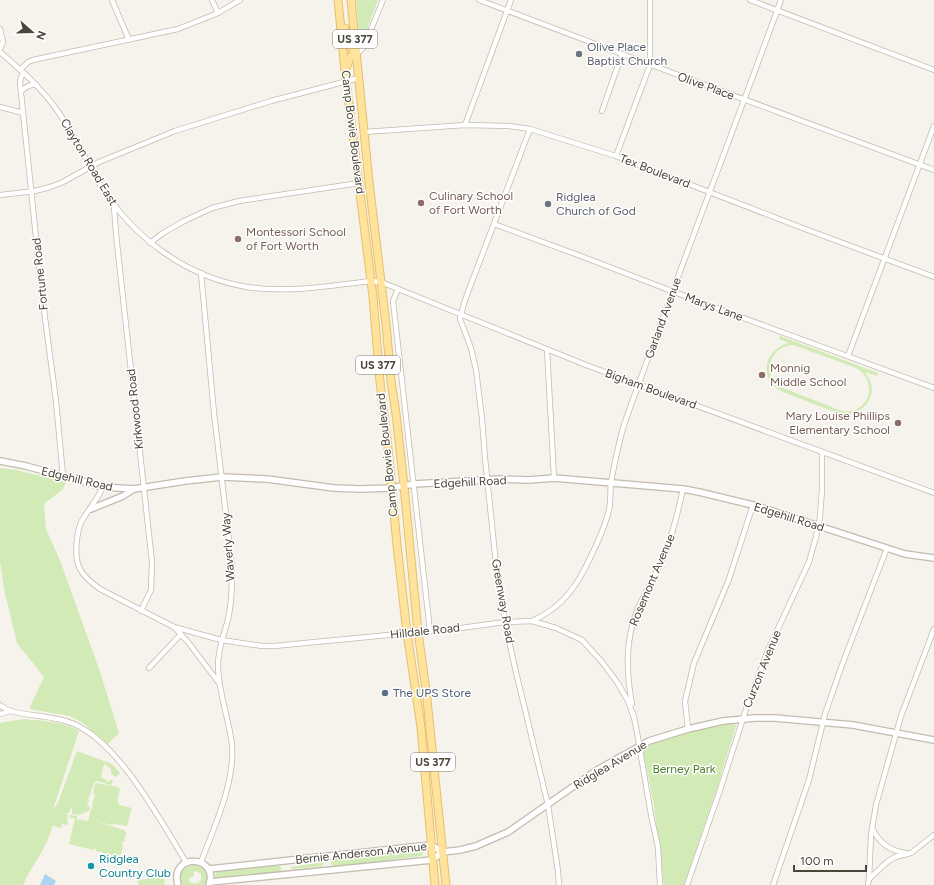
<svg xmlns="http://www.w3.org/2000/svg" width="934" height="885" font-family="Figtree,sans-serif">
  <rect width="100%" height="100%" fill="#f6f3ec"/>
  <g fill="#d2eab5" fill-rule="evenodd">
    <path d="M356 0H378L363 40 360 41Z"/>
    <path d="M780 336 878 373 877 376 865 372C871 380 874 389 870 398 866 408 856 414 845 414 838 414 831 410 824 408 811 403 797 397 783 392 758 381 763 349 789 343L779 339ZM793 345 854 367C880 379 870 415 842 411L778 386C762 371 771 346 793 345Z"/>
    <path d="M0 468 16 470 66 482 63 489 44 504 46 529 61 563 100 672 119 733 108 744 83 723 70 716 29 709 44 677 17 643 4 589 0 562Z"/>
    <path d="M24 719C43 721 62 721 79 731L53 809 58 803 77 751 112 764 120 773 116 777 111 774V769L104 764 101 777 109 782 110 779 113 781 111 785 97 781 94 783 88 800H89L87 806H90L89 811 79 815 72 814V809L71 808 70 809V812L67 813 68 825 62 824 61 828 57 827 53 825C47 848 33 863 23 885H0V723Z"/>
    <path d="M724 723H733L736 726 717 788 684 885H664L654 806 643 750 644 747 648 744 673 734Z"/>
    <path d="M97 783 118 787 120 789 118 799 116 800 118 801 119 805 132 808 127 826 114 824 112 825 90 820 89 818 91 809 93 808 92 806 95 795 93 793 95 784Z"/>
    <path d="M69 815 77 816V819L88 821V819L124 830 126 833 124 842 121 843 123 845 121 854 117 856 96 851 95 848 93 850 69 844 75 818H70Z"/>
    <path d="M421 849 423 854 421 856 335 867 331 863V860L334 858Z"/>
    <path d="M322 862 324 863 322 866 292 869 291 867Z"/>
    <path d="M195 865C205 867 210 875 205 885H183C177 874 184 866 195 865ZM194 871 198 872 201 874V880L198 883H191L188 879 194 876Z"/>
    <path d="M279 865 282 869 279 873 218 879 215 877 216 873 218 871Z"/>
    <path d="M164 877 165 885H139L137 880Z"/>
  </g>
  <path fill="#a9d4f2" d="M45 874 56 881 54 885H40Z"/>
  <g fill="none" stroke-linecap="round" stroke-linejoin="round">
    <g stroke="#c2bbae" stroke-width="6">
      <g id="minor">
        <path d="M112 0 129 40"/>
        <path d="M212 0 218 13"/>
        <path d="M479 0 622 54 934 170"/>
        <path d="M750 0 934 70"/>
        <path d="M0 29 3 42 0 49"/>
        <path d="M356 50 360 51 364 47 383 0"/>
        <path d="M0 52C22 71 43 89 59 113 75 136 87 162 101 186 134 238 186 277 247 287 287 293 330 286 371 281L381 282 586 365 934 493"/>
        <path d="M20 70 28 62 33 60 178 29 218 13 240 0"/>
        <path d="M24 73 21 77 20 83 42 295 56 401 63 476"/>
        <path d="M21 91 28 86 36 84"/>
        <path d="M0 107 23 113"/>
        <path d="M602 111 622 54"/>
        <path d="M465 125 511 0"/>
        <path d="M530 129 465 300 460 319 471 348 476 370 482 419 485 458 496 564 505 622 515 668 548 805 558 871 559 885"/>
        <path d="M364 132 465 125 509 126 530 129 616 156 805 229 934 277"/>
        <path d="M616 156 650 65V0"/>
        <path d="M0 195 35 191 50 187 61 183 99 162 175 131 271 101 359 78"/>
        <path d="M114 206 116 234 152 562 151 590 141 611"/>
        <path d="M494 224 578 255 708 305 934 388"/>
        <path d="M150 243 163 233 184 221 212 208 239 201 359 183"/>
        <path d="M201 273 214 413 232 566C232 584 232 605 227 623 223 638 218 649 218 665 218 692 229 718 232 745 235 783 214 827 201 862"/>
        <path d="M398 289 393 301 430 631"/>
        <path d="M547 349 554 478"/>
        <path d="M848 356 934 126"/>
        <path d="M103 487C97 500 90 507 83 519 79 524 78 532 77 539 74 565 79 574 100 589L174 627 221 640 262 646H274L461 628 505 622 532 621 556 628 582 640 602 662 617 682 628 701 633 715"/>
        <path d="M532 621C555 611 573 592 584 570 594 551 604 530 609 510 611 501 610 491 611 482 615 462 619 439 626 419 676 279 730 140 781 0"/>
        <path d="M174 627 188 642 219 683"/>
        <path d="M149 668 181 634"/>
        <path d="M632 704C626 671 625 640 638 608 646 591 656 574 664 556 673 534 678 512 683 489"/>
        <path d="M0 705C3 707 7 710 11 711 31 717 54 715 74 724 120 744 160 820 186 862"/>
        <path d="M633 713 637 732 651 815 658 847 660 885"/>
        <path d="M0 714 10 711"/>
        <path d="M688 729 685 701 694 663 729 579 753 505"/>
        <path d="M872 828C879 843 890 851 906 853"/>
        <path d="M869 879 887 862 895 857 911 853 934 835"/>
        <path d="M687 885 719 793 748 703 769 648 809 562 816 537 820 517 822 489V452"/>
        <path d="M773 885 809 780 825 714 842 665 887 548"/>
        <path d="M868 885 869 879 871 835 876 805 901 716 934 629"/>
      </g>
    </g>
    <g stroke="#c2bbae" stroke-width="8">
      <g id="tertiary">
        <path d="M0 461 26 466 103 487 134 489 185 481 222 477 267 479 334 488 360 489 391 488 414 484 499 479 528 480 554 478 683 489 699 492 757 506 905 554 934 558"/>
        <path d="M91 509 123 496 134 489"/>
        <path d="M443 852 460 850 476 846 508 832 597 770 649 741 688 729 723 721 755 718H775L853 725 934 740"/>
        <path d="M209 869 431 845 443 852"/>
        <path d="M210 882 432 860 443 852"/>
        <path d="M178 885C169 852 220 855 209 885"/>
      </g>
    </g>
    <g stroke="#e6c16a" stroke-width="9">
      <g id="primary">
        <path d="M338 0 346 81 373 297 380 382 388 448 397 545 407 633 421 727 435 885"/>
        <path d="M351 0 369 182 386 324 391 381 396 414 404 486 418 632 426 690 446 885"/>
        <path d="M345 28 348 45 356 50 351 56 346 68"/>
      </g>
    </g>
    <use href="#minor" stroke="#fff" stroke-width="4.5"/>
    <use href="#tertiary" stroke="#fff" stroke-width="5.5"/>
    <use href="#primary" stroke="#ffe39c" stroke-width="7"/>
  </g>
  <g fill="#6b7280" stroke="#fff" stroke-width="1.5">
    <circle cx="579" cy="54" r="4"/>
    <circle cx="548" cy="204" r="4"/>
  </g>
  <g fill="#8d6e63" stroke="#fff" stroke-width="1.5">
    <circle cx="421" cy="203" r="4"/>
    <circle cx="238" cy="239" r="4"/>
    <circle cx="762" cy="375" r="4"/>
    <circle cx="898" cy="423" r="4"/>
  </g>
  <circle fill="#5c6f8a" stroke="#fff" stroke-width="1.5" cx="385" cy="693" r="4"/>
  <circle fill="#0f9aa8" stroke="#fff" stroke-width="1.5" cx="91" cy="866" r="4"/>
  <g text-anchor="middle" stroke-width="3" stroke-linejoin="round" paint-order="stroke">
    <g fill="#fff" stroke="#817c74" stroke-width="1">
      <rect x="333" y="30" width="44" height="18" rx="3"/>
      <rect x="356" y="356" width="44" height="18" rx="3"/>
      <rect x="411" y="753" width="44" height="18" rx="3"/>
    </g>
    <g font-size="11" font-weight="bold" fill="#4b4439">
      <text x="355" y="43">US 377</text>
      <text x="378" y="369">US 377</text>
      <text x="433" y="766">US 377</text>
    </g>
    <g font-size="12" fill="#5b616d" stroke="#fff" text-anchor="start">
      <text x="587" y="51">Olive Place<tspan x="587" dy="14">Baptist Church</tspan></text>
      <text x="556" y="201">Ridglea<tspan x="556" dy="14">Church of God</tspan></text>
    </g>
    <g font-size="12" fill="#4b4439" stroke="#fff">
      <text transform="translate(706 86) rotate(20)" y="4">Olive Place</text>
      <text transform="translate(353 132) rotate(83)" y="4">Camp Bowie Boulevard</text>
      <text transform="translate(89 162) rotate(59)" y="4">Clayton Road East</text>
      <text transform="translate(655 171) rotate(21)" y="4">Tex Boulevard</text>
      <text transform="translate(40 274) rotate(-96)" y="4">Fortune Road</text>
      <text transform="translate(714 307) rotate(20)" y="4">Marys Lane</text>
      <text transform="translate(663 318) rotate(-70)" y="4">Garland Avenue</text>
      <text transform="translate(651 389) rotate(20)" y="4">Bigham Boulevard</text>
      <text transform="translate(135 409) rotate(-96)" y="4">Kirkwood Road</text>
      <text transform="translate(387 455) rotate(-96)" y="4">Camp Bowie Boulevard</text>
      <text transform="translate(77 479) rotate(13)" y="4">Edgehill Road</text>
      <text transform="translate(470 482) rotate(-3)" y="4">Edgehill Road</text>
      <text transform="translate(789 517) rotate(17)" y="4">Edgehill Road</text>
      <text transform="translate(228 547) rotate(-94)" y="4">Waverly Way</text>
      <text transform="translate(652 580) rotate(-67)" y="4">Rosemont Avenue</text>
      <text transform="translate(503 601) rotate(80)" y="4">Greenway Road</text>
      <text transform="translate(425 631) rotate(-6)" y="4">Hilldale Road</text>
      <text transform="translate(762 669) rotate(-68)" y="4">Curzon Avenue</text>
      <text transform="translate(610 765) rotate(-31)" y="4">Ridglea Avenue</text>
      <text transform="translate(361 853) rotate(-6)" y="4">Bernie Anderson Avenue</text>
    </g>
    <g font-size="12" fill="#785e54" stroke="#fff" text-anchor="start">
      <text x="429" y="200">Culinary School<tspan x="429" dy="14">of Fort Worth</tspan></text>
      <text x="246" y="236">Montessori School<tspan x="246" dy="14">of Fort Worth</tspan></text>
      <text x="770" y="372">Monnig<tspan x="770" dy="14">Middle School</tspan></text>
      <text x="890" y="420" text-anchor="end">Mary Louise Phillips<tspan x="890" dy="14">Elementary School</tspan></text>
    </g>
    <g font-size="12" fill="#4e5e75" stroke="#fff" text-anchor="start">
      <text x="393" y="697">The UPS Store</text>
    </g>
    <g font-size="12" fill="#4a7f2a" stroke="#fff">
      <text x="684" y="773">Berney Park</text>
    </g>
    <g font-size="12" fill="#0d838f" stroke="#fff" text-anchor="start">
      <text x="99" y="863">Ridglea<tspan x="99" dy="14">Country Club</tspan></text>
    </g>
  </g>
  <g transform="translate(32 32) rotate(110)" stroke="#ffffff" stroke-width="3" paint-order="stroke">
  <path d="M0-3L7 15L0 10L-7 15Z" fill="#4b4439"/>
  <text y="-6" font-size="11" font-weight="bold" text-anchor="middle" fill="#4b4439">N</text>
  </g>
  <path d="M794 865v6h72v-6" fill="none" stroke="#4b4439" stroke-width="2"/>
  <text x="800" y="865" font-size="12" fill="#4b4439" stroke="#ffffff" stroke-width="3" paint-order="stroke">100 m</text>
</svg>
